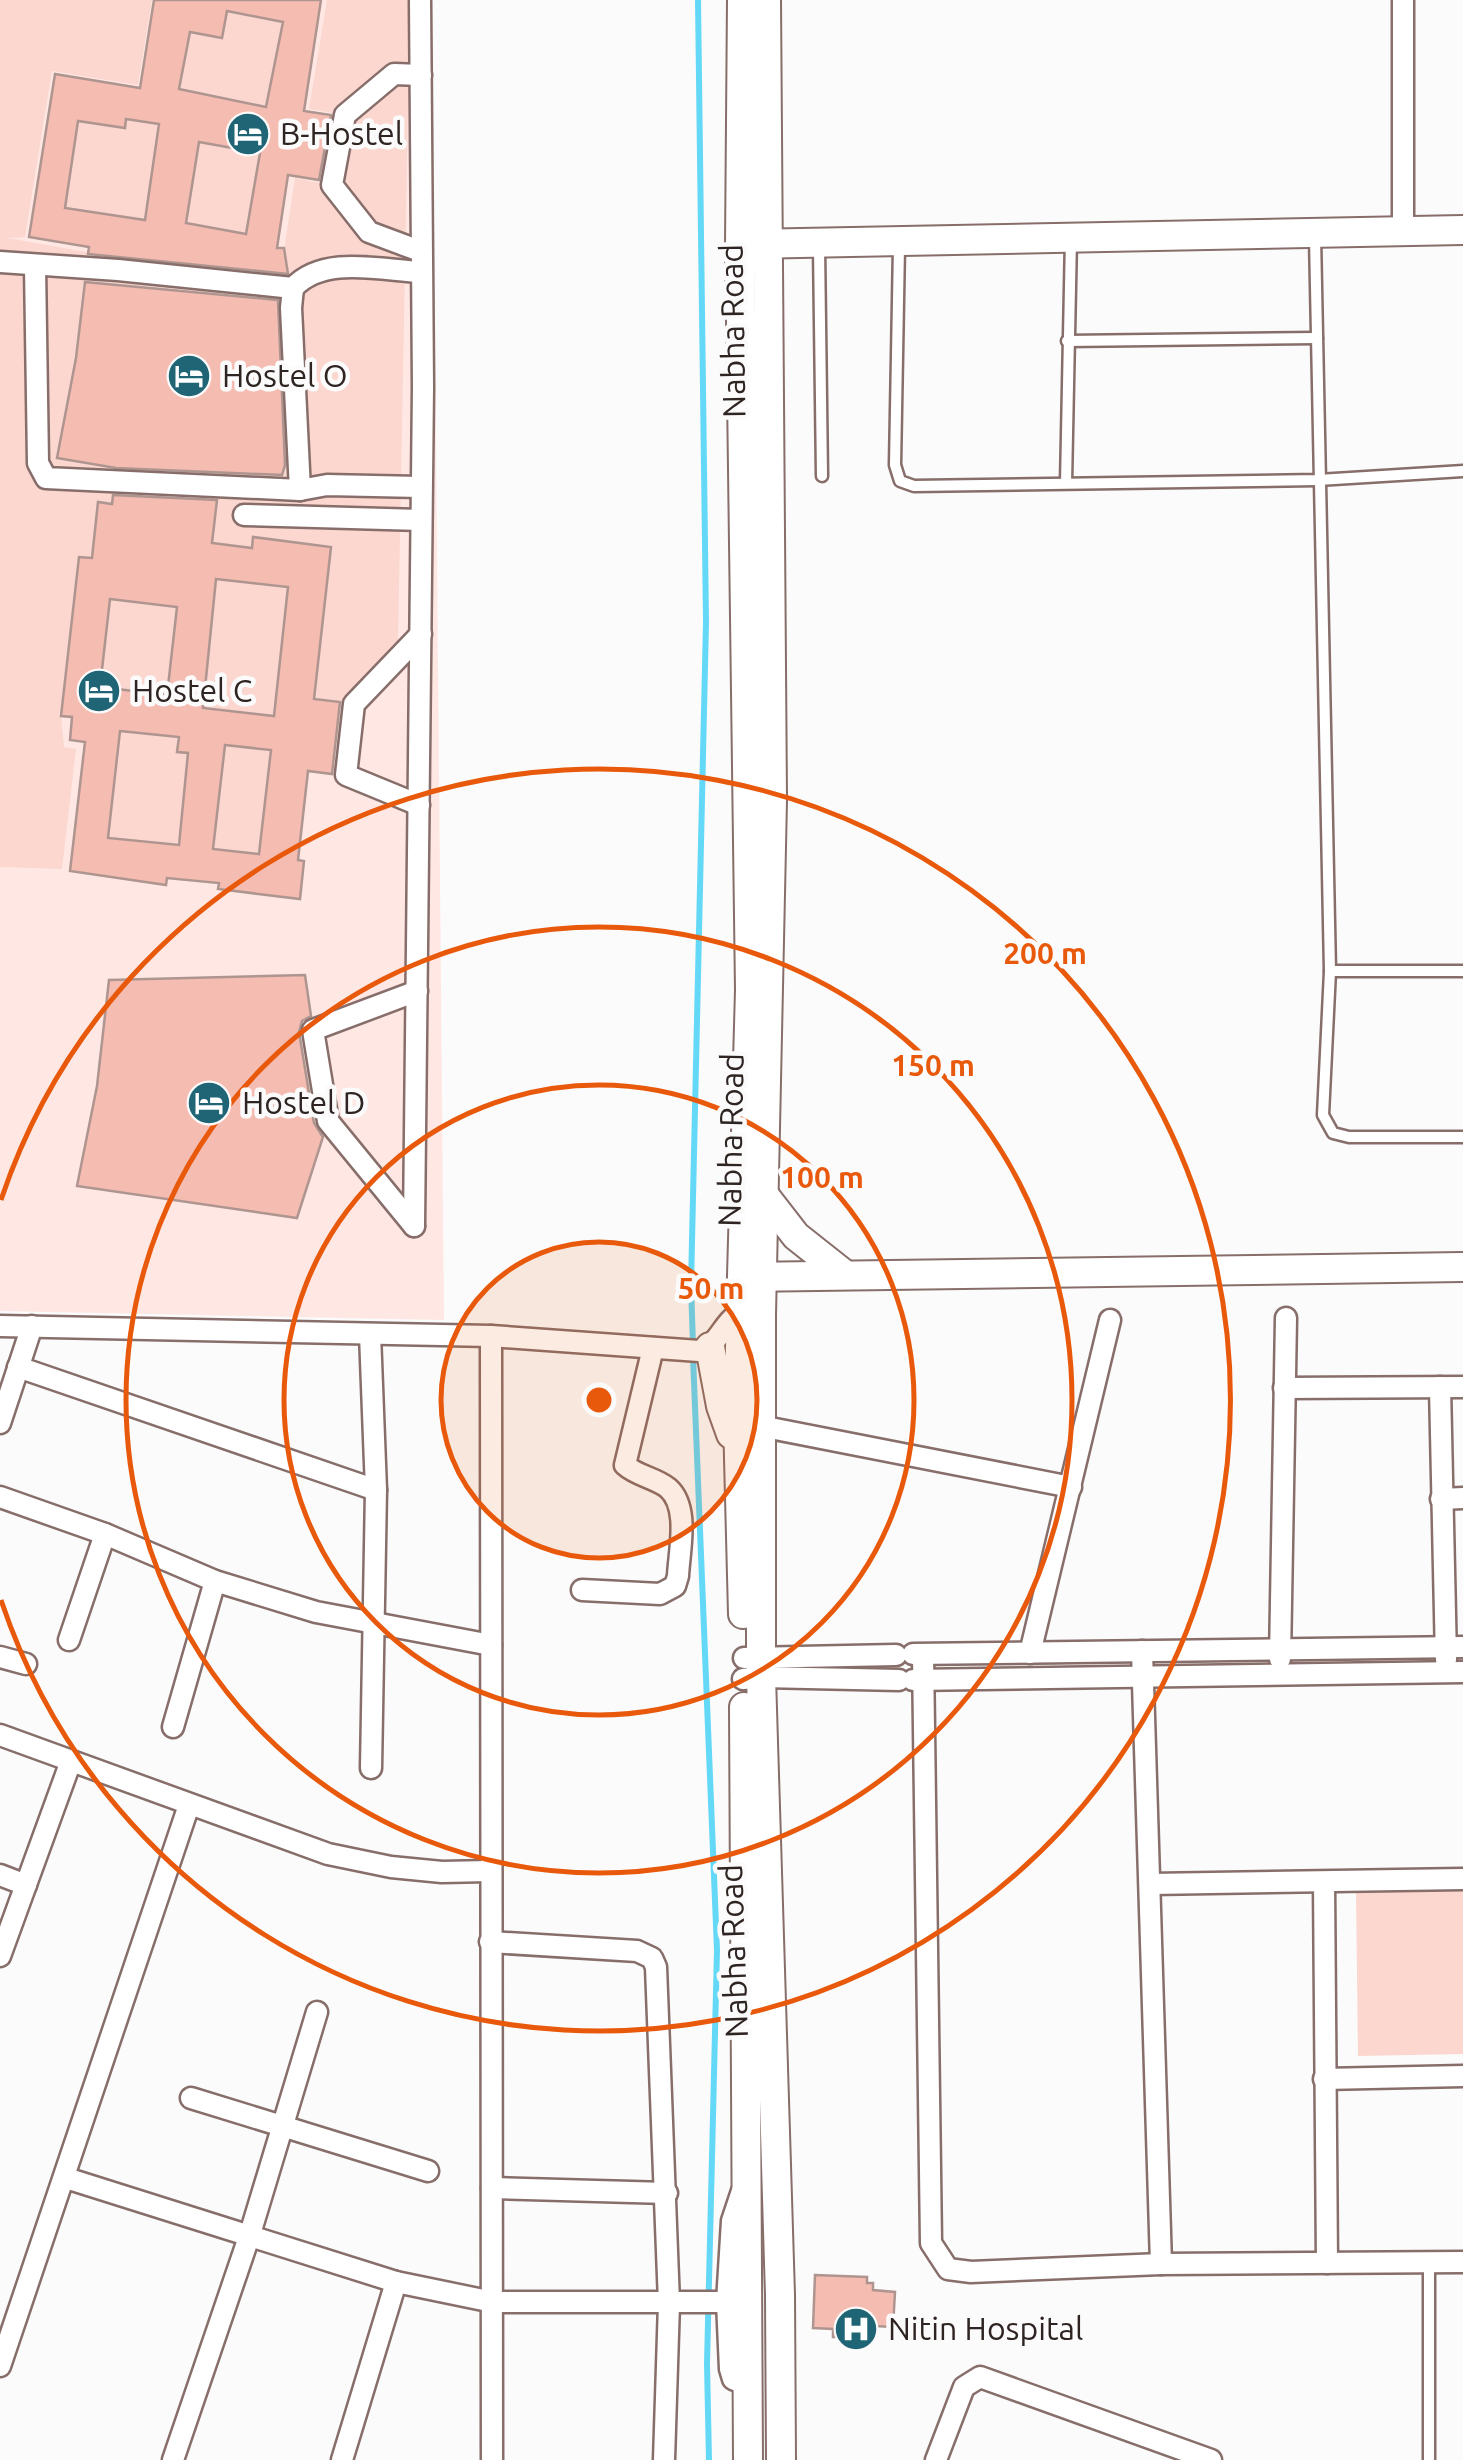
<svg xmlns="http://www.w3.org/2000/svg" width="1463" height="2460" font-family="Ubuntu,sans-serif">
  <rect width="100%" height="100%" fill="#fbfbfb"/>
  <path fill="#ffe8e4" d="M0 0H432L444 1320 0 1311Z"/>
  <g fill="#fbd7d0">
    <path d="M0 0H152L138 85 52 71 25 237 8 238 269 285 280 276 295 178 331 185 345 115 309 109 327 0H410L398 642 345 703 314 699 331 547 254 537 252 548 212 543 199 508 200 496 114 487 112 504 98 503 95 532 104 560 79 558 61 716 64 747 76 749 62 869 0 867Z"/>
    <path d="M227 10 283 22 266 107 179 89 190 32 221 38Z"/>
    <path d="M126 119 160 124 145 220 65 208 78 121 124 128Z"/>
    <path d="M199 142 260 153 246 234 186 223Z"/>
    <path d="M216 579 288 587 274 716 203 708Z"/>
    <path d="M110 599 177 607 167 695 100 687Z"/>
    <path d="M120 731 179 737 177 751 188 753 179 845 108 838Z"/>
    <path d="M225 745 271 750 259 854 213 849Z"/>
    <path d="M1356 1891H1463V2054L1358 2056Z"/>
  </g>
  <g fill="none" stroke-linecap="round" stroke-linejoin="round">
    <g stroke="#63d8f7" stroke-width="6">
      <path d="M693 1344 691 1286 706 622 698 0"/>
      <path d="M693 1357 717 1950 707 2364 709 2460"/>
    </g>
  </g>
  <g fill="#f5bcb1" stroke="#af9590" stroke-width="2.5" fill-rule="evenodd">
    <path d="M154 0H321L304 111 331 115 319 180 288 175 277 248H284L288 274 88 254 89 247 29 237 55 74 140 88ZM227 11 283 22 266 107 179 89 190 32 222 38ZM126 119 159 124 145 220 65 208 78 121 125 128ZM199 142 260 153 246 234 186 223Z"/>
    <path d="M85 282 278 300 285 465 282 475 116 468 57 458 76 358Z"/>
    <path d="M113 495 217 500 212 543 252 548 253 537 331 547 314 699 340 702 332 774 308 771 298 860 304 861 300 899 218 889 219 883 167 878 166 885 70 871 85 742 70 740 72 717 61 716 79 557 92 558 98 502 112 504ZM216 579 288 587 274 716 203 708ZM110 599 177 607 167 695 100 687ZM120 731 179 737 177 752 188 753 179 845 108 838ZM225 745 271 750 259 854 213 849Z"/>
    <path d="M305 975 311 1016 302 1021 299 1032 314 1123 323 1137 297 1218 77 1186 97 1086 109 980Z"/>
    <path d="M815 2275 867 2277V2283H873V2290L895 2292 893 2327 874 2326V2338L833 2337V2329L813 2328Z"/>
  </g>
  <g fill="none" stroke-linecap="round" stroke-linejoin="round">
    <g stroke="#876e6a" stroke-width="15">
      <g id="lane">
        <path d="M1315 237 1330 971 1323 1115 1333 1133 1349 1137H1463"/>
        <path d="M899 246 895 465 900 481 914 486 1318 480 1463 471"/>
        <path d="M819 247 822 476"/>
        <path d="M1067 341 1317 338"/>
        <path d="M1066 483 1071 238"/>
        <path d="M1330 971H1463"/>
        <path d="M1429 2460V2263"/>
      </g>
    </g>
    <g stroke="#876e6a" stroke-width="25">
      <g id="street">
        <path d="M1403 0V230"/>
        <path d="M420 251 369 232 332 185 345 115 394 74 421 75"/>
        <path d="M0 262 118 270 293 288C323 255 380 270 420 272"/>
        <path d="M35 266 38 463 46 478 300 490 327 485 420 487"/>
        <path d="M293 288 291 308 300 490"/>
        <path d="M244 515 421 520"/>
        <path d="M419 805 346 775 354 704 421 634"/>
        <path d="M414 1226 423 387 420 0"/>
        <path d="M414 1226 328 1121 313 1030 417 991"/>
        <path d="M0 1326 491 1336 699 1351C718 1344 720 1330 733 1318L752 1316"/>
        <path d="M370 1334 376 1490 371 1768"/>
        <path d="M491 1336 492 2460"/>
        <path d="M18 1367 376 1490"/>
        <path d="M1440 1387 1446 1660"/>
        <path d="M1284 1388 1463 1387"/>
        <path d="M0 1423 32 1326"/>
        <path d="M760 1426 1071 1487"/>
        <path d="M0 1497 105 1534 215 1581 316 1612 491 1645"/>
        <path d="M1441 1499 1463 1498"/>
        <path d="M582 1590 660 1594 675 1586 678 1576C679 1551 690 1507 668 1488 656 1478 637 1476 625 1465L653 1348"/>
        <path d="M69 1640 105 1534"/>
        <path d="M1142 1651 1161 2264"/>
        <path d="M1030 1653 1110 1320"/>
        <path d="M913 1654 1463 1647"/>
        <path d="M923 1655 931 2243 948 2269 971 2272 1161 2264 1463 2262"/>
        <path d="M0 1657 26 1664"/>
        <path d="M744 1658 896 1655"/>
        <path d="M1280 1659 1286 1318"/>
        <path d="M743 1679 761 1677 899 1680"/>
        <path d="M913 1680 1463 1672"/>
        <path d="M173 1727 215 1581"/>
        <path d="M0 1735 328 1854 391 1867 442 1872 489 1871"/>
        <path d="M0 1875 26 1885"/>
        <path d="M1324 1883 1327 2263"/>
        <path d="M1151 1884 1463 1879"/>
        <path d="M490 1942 637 1951 652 1958 656 1967 669 2303 664 2460"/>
        <path d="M0 1956 71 1761"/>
        <path d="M1324 2079 1463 2076"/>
        <path d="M191 2098 428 2171"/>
        <path d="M66 2178 396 2282 493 2302H727L730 2369 733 2379 749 2386"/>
        <path d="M492 2188 667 2193"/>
        <path d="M727 2302 732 2221 742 2191"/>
        <path d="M0 2366 189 1805"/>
        <path d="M173 2460 250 2234 317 2012"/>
        <path d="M342 2460 396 2282"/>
        <path d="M936 2460 964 2387 980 2377 1211 2460"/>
      </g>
    </g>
    <g stroke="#876e6a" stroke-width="32">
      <g id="secondary">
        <path d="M742 0 740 245 750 990 738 1419 743 1614"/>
        <path d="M766 0 772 800 761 1315V1677L780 2295 781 2460"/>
        <path d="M750 244 1463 230"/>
        <path d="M765 1196 796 1236 844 1274"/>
        <path d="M747 1277 1463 1267"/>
        <path d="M710 1347 721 1406 731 1434"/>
        <path d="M744 1707 748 2460"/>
      </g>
    </g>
    <use href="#lane" stroke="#fff" stroke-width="10"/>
    <use href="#street" stroke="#fff" stroke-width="20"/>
    <use href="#secondary" stroke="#fff" stroke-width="28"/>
  </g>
  <circle cx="599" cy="1400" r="158" fill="#e8590c" fill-opacity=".12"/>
  <g fill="none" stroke="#e8590c" stroke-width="5">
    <circle cx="599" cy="1400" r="158"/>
    <circle cx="599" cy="1400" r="315"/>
    <circle cx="599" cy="1400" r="473"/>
    <path d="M1 1200A631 631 0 1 1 1 1600"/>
  </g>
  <defs>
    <g id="hotel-disc" transform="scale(2.25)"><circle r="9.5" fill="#206576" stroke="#fbfbfb"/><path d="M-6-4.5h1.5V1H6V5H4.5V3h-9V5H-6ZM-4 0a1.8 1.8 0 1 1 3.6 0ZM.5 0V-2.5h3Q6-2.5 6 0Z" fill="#fff"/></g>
    <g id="hospital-disc" transform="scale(2.25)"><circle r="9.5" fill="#206576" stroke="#fbfbfb"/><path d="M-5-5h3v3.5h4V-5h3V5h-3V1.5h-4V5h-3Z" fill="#fff"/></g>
  </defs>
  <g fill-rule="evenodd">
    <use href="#hotel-disc" x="248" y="134"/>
    <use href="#hotel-disc" x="189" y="376"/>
    <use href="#hotel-disc" x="99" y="691"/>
    <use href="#hotel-disc" x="209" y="1103"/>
    <use href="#hospital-disc" x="856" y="2329"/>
  </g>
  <g text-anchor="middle" stroke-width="9" stroke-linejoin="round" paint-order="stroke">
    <g font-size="32" fill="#2e2422" stroke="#fbfbfb" text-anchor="start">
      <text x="280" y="145">B-Hostel</text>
      <text x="222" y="387">Hostel O</text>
      <text x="132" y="702">Hostel C</text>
      <text x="242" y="1114">Hostel D</text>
      <text x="888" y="2340">Nitin Hospital</text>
    </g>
    <g font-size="32" fill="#2e2422" stroke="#fbfbfb">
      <text transform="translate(733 331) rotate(-91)" y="11">Nabha Road</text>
      <text transform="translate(731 1140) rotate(-89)" y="11">Nabha Road</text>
      <text transform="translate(734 1951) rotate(-92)" y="11">Nabha Road</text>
    </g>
  </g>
  <circle cx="599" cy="1400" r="15" fill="#e8590c" stroke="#fbfbfb" stroke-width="5"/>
  <g font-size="30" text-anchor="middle" font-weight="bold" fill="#e8590c" stroke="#fbfbfb" stroke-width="9" stroke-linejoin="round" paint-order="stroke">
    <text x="1045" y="964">200 m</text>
    <text x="933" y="1076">150 m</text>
    <text x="822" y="1188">100 m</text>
    <text x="711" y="1299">50 m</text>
  </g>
</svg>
